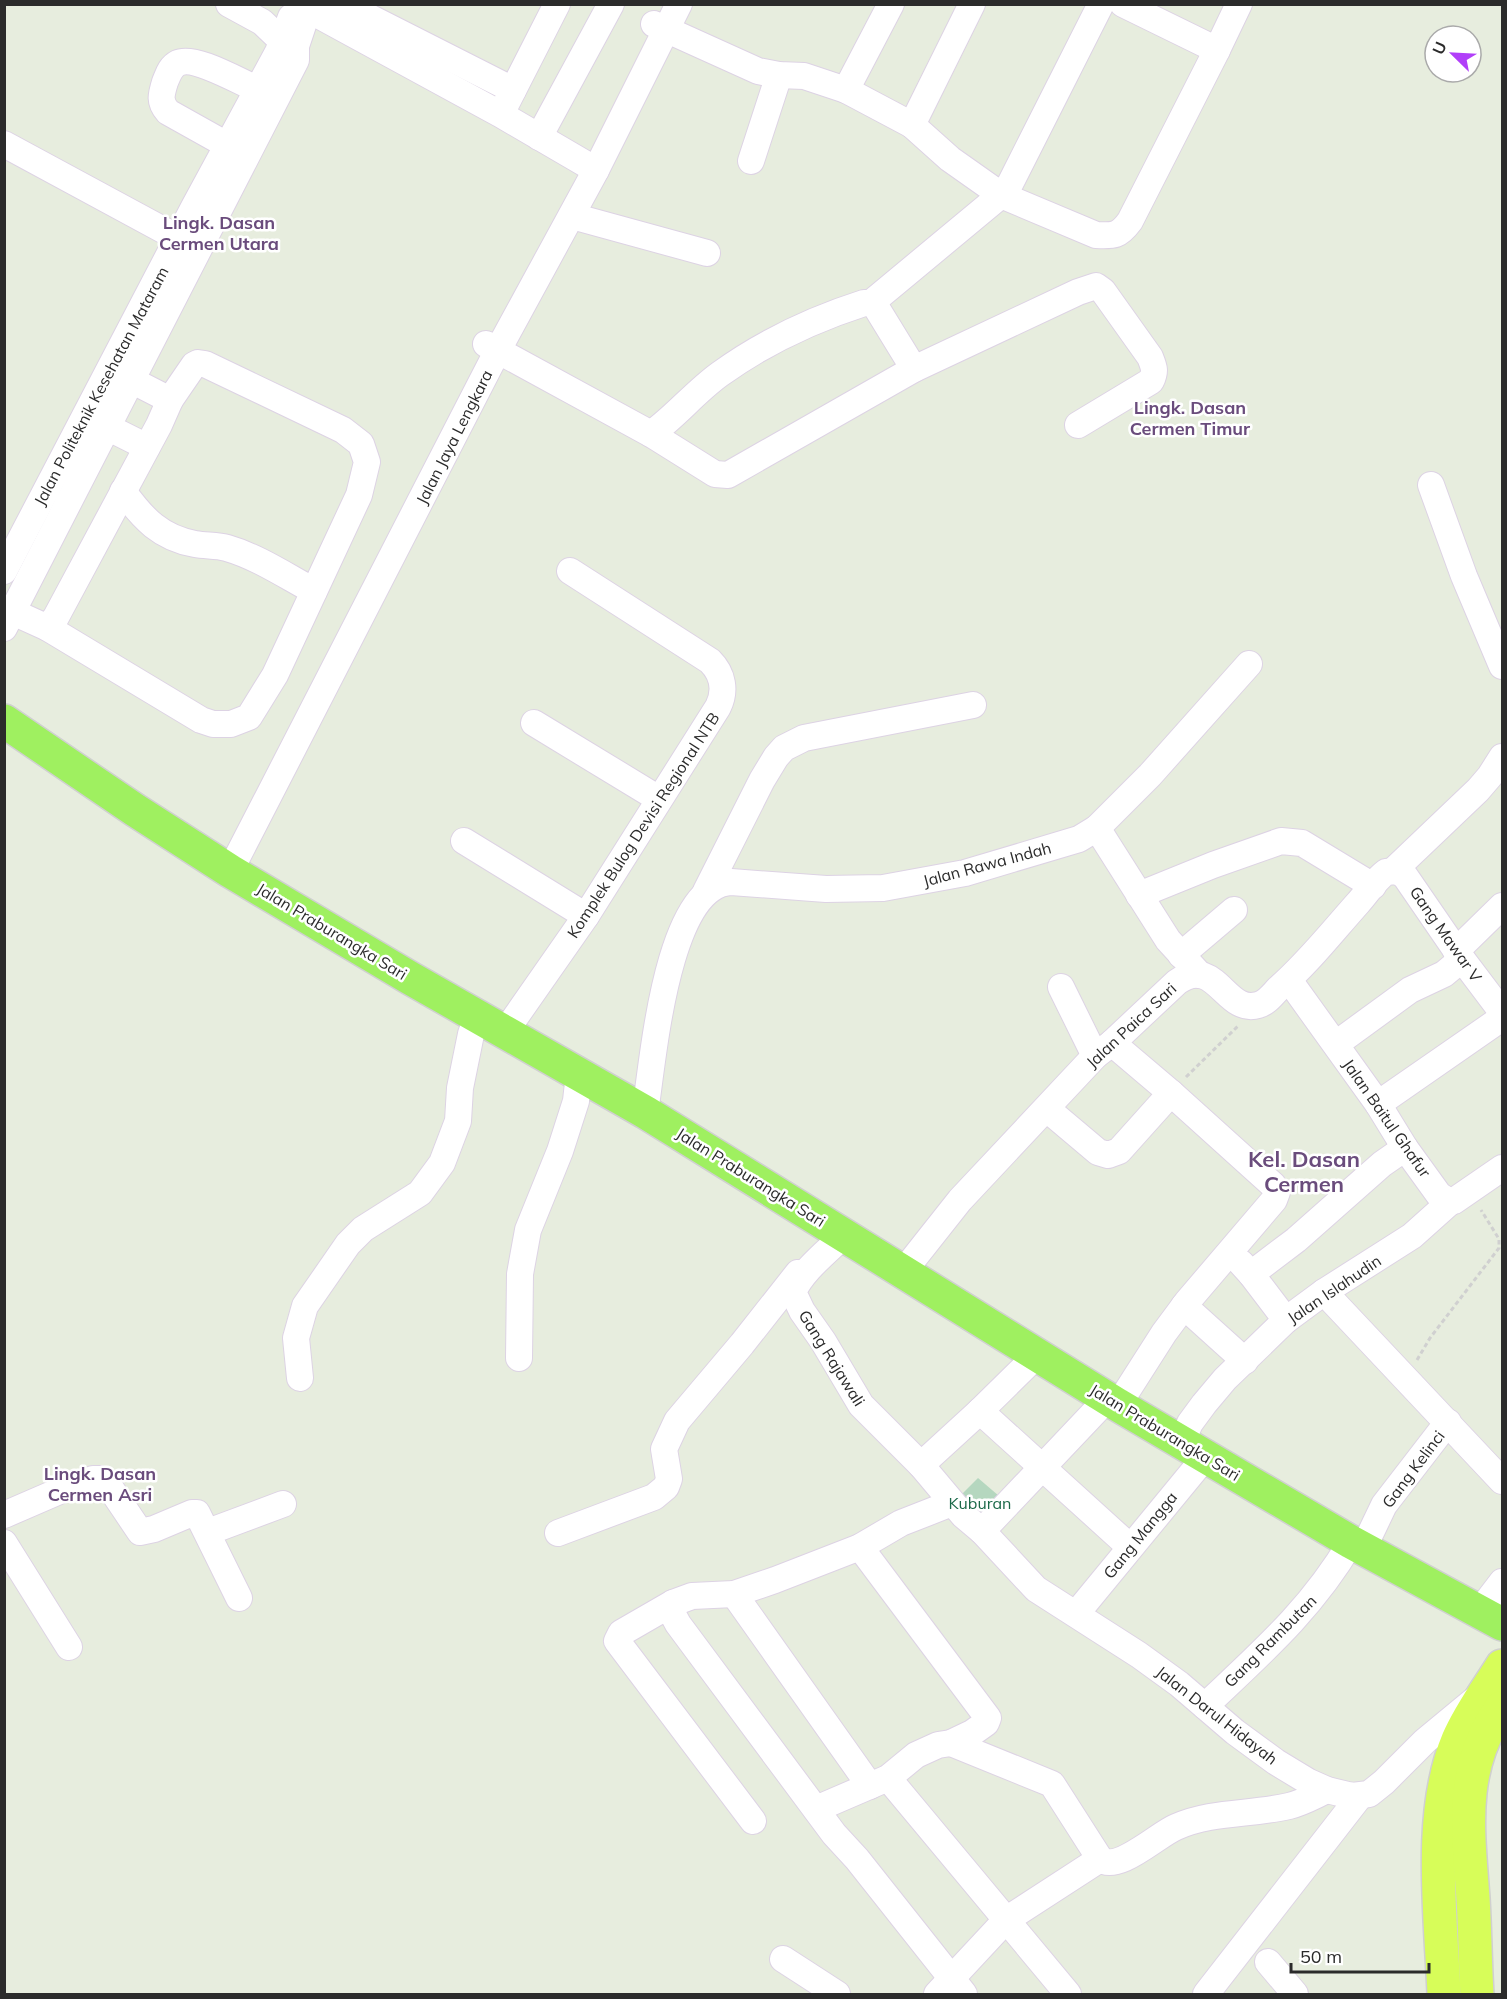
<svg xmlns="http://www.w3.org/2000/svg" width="1507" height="1999" font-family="Mulish,sans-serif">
  <rect width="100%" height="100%" fill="#e7edde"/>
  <path fill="#b5d7bf" d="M978 1478 1006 1502 982 1528 955 1501Z"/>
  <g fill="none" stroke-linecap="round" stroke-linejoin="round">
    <g stroke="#ddd3e4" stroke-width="28">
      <g id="minor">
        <path d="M229 4 262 22 282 41 296 46"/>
        <path d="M298 4 500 114 596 170"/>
        <path d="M339 4 371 18 513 90"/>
        <path d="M1123 4 1217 50"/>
        <path d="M654 24 758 71 779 75 804 76 846 90 912 125 950 159 1001 195 1096 235C1114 236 1119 236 1130 221L1217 50 1239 4"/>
        <path d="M846 90 891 4"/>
        <path d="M505 106 557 4"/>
        <path d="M912 125 972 4"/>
        <path d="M539 137 611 4"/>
        <path d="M4 144 178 238"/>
        <path d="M227 145 168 112C159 102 161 95 165 82 168 75 170 67 178 63 194 55 240 82 257 89"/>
        <path d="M751 161 779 75"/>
        <path d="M572 216 707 253"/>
        <path d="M871 303 1001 195 1010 184 1101 4"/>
        <path d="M486 344 651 434 715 474 728 475 914 369 1078 292 1096 286 1103 291 1150 357C1154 367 1156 371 1151 381L1078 425"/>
        <path d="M107 427 147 447"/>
        <path d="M651 434C676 416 695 392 720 374 763 343 814 319 864 303H871L876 307 914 369"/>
        <path d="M1431 485 1464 576 1502 666"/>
        <path d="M123 491C143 519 161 538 195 544 206 546 217 545 227 548 258 557 286 576 314 591"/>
        <path d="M4 571 194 207 278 52 291 17"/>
        <path d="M4 608 48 628 56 617 159 425 170 400 131 380"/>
        <path d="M4 628 296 60V46L308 10 313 4"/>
        <path d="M48 628 201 720 213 724H231L249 717 275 675 359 495 367 462 361 444 343 430 205 364 198 363 194 365 170 400"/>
        <path d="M534 723 659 799"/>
        <path d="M1097 828 1168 940 1200 975"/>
        <path d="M464 841 586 916"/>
        <path d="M230 871 498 350 596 170 679 4"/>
        <path d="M1393 871 1478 790 1490 776 1502 757"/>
        <path d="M706 891 762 780 776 757 784 748 804 738 973 705"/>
        <path d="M1139 895 1213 865 1281 841 1302 843 1373 886"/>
        <path d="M1456 951 1502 906"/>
        <path d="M1181 955 1234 910"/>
        <path d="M1289 980 1378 1104 1405 1148 1439 1195 1450 1202 1454 1201 1502 1168"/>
        <path d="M1061 987 1095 1056"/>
        <path d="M505 1032 586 916 718 707C726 691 723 674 710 661L570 571"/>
        <path d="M1112 1043 1171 1093 1273 1185 1277 1192 1274 1200 1187 1302 1164 1333 1118 1405"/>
        <path d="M1336 1044 1410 990 1444 974 1462 959"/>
        <path d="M1378 1104 1502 1018"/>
        <path d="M1047 1109 1098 1152 1108 1155 1119 1151 1171 1093"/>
        <path d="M645 1112C653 1063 666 885 731 882L826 889 883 888 965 873 1079 839 1097 828 1150 775 1249 664"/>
        <path d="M844 1235C827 1252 803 1270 793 1292L802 1311 823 1341 861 1405 921 1465 963 1515 982 1531 1036 1589 1139 1655 1179 1684 1235 1732 1276 1762 1309 1782 1327 1790 1352 1796 1369 1794 1384 1782 1425 1741 1477 1698"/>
        <path d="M1241 1263 1251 1274 1286 1320"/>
        <path d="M903 1272 960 1200 1095 1056 1112 1043 1177 982C1216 954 1225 1015 1258 1005 1267 1003 1273 994 1279 988 1308 963 1332 932 1358 903 1367 893 1375 880 1386 872L1397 871 1405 876 1462 959 1502 1012"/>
        <path d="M1251 1274 1296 1240 1382 1164 1405 1148"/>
        <path d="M1324 1292 1502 1481"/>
        <path d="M1184 1306 1245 1361"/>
        <path d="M519 1358 520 1274 528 1230 560 1151 576 1101 579 1074"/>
        <path d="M300 1378 296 1338 305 1306 348 1244 363 1229 420 1193 442 1163 458 1121 460 1088 471 1034 477 1016"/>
        <path d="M980 1411 1130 1547"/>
        <path d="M1182 1441 1190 1423 1204 1404 1225 1379 1286 1320 1324 1292 1412 1236 1450 1202"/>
        <path d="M921 1465 980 1411 1037 1355"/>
        <path d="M4 1515 64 1489 93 1479H100L107 1483 140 1532 154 1529 192 1513H197L239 1598"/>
        <path d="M982 1531 1107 1399"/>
        <path d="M208 1532 283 1504"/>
        <path d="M558 1533 654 1497 666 1487 669 1479 664 1449 677 1421 742 1344 798 1273"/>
        <path d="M4 1543 69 1647"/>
        <path d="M1363 1549 1384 1505 1448 1422"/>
        <path d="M734 1594 870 1786"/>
        <path d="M673 1603 671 1611 678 1624 834 1834 857 1859 964 1994"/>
        <path d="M1479 1612 1502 1582"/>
        <path d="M1076 1614 1206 1456"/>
        <path d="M1205 1706C1260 1654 1312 1609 1351 1542"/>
        <path d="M951 1743 1052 1784 1100 1859"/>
        <path d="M888 1778 1068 1994"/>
        <path d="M816 1809 888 1778 916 1755 938 1745 951 1743 972 1733 986 1723 988 1718 860 1547"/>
        <path d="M753 1821 617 1641 621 1633 673 1603 692 1596 734 1594 775 1580 860 1547 901 1523 952 1503"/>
        <path d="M783 1959 837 1994"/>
        <path d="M1268 1962 1295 1994"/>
        <path d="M937 1994 1006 1920 1100 1859C1118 1873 1157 1835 1176 1827 1212 1811 1251 1815 1289 1806 1302 1803 1314 1796 1327 1790"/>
        <path d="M1206 1994 1360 1796"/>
      </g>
    </g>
    <g stroke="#d0d0d0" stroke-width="36">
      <path id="major" d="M4 721 135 810 230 871 410 978 645 1112 1118 1405 1351 1542 1502 1624"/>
    </g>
    <g stroke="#d0d0d0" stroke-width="36">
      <g id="highway">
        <path d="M1444 1994C1441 1916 1427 1814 1458 1740 1469 1714 1487 1690 1502 1666"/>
        <path d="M1477 1994C1475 1962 1475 1930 1473 1898 1468 1829 1459 1768 1501 1708"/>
      </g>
    </g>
    <g stroke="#d0d0d0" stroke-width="3" stroke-dasharray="4.5 3" stroke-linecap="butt">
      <path d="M1186 1077 1239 1025"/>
      <path d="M1417 1360 1430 1338 1499 1248V1239L1481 1210"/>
    </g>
    <use href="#minor" stroke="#fff" stroke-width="26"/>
    <use href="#major" stroke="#9ff060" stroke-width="33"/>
    <use href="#highway" stroke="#d7fd59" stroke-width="33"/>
  </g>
  <g text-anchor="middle" stroke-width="5" stroke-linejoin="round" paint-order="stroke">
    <g font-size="16" fill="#2b2b2b" stroke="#fff">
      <text transform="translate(101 386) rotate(-62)" y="6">Jalan Politeknik Kesehatan Mataram</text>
      <text transform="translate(454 437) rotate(-63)" y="6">Jalan Jaya Lengkara</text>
      <text transform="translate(643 825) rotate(-57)" y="6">Komplek Bulog Devisi Regional NTB</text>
      <text transform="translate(987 864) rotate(-15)" y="6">Jalan Rawa Indah</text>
      <text transform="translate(332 931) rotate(31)" y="6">Jalan Praburangka Sari</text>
      <text transform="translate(1446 934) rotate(55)" y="6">Gang Mawar V</text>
      <text transform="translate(1131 1025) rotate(-43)" y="6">Jalan Paica Sari</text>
      <text transform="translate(1387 1118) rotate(55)" y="6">Jalan Baitul Ghafur</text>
      <text transform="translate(751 1177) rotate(32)" y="6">Jalan Praburangka Sari</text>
      <text transform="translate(1334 1289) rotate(-34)" y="6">Jalan Islahudin</text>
      <text transform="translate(832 1358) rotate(58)" y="6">Gang Rajawali</text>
      <text transform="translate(1165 1432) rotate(31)" y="6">Jalan Praburangka Sari</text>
      <text transform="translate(1413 1469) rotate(-53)" y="6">Gang Kelinci</text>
      <text transform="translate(1140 1535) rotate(-51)" y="6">Gang Mangga</text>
      <text transform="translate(1270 1641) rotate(-45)" y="6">Gang Rambutan</text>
      <text transform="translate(1217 1715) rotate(38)" y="6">Jalan Darul Hidayah</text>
    </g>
    <g font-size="16" fill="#1b6949" stroke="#fff">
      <text x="980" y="1509">Kuburan</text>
    </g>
    <g font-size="18" font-weight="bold" fill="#6a4c7c" stroke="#fff">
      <text x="219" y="229">Lingk. Dasan<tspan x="219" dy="21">Cermen Utara</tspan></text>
      <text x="1190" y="414">Lingk. Dasan<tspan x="1190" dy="21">Cermen Timur</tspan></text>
      <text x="100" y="1480">Lingk. Dasan<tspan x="100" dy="21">Cermen Asri</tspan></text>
    </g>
    <g font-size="22" font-weight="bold" fill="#6a4c7c" stroke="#fff">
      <text x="1304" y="1167">Kel. Dasan<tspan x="1304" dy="25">Cermen</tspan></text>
    </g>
  </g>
  <rect width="1507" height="1999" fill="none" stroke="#2b2b2b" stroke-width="12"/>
  <g transform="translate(1453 54) rotate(294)"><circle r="28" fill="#ffffff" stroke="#aaaaaa" stroke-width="1.5"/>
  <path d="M0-4.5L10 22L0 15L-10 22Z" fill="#b13ff9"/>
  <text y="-9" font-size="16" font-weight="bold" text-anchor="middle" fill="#2b2b2b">U</text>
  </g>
  <path d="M1291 1963v9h138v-9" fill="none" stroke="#2b2b2b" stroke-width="3"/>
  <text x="1300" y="1963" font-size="18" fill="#2b2b2b" stroke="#ffffff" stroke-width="4.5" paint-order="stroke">50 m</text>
</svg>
